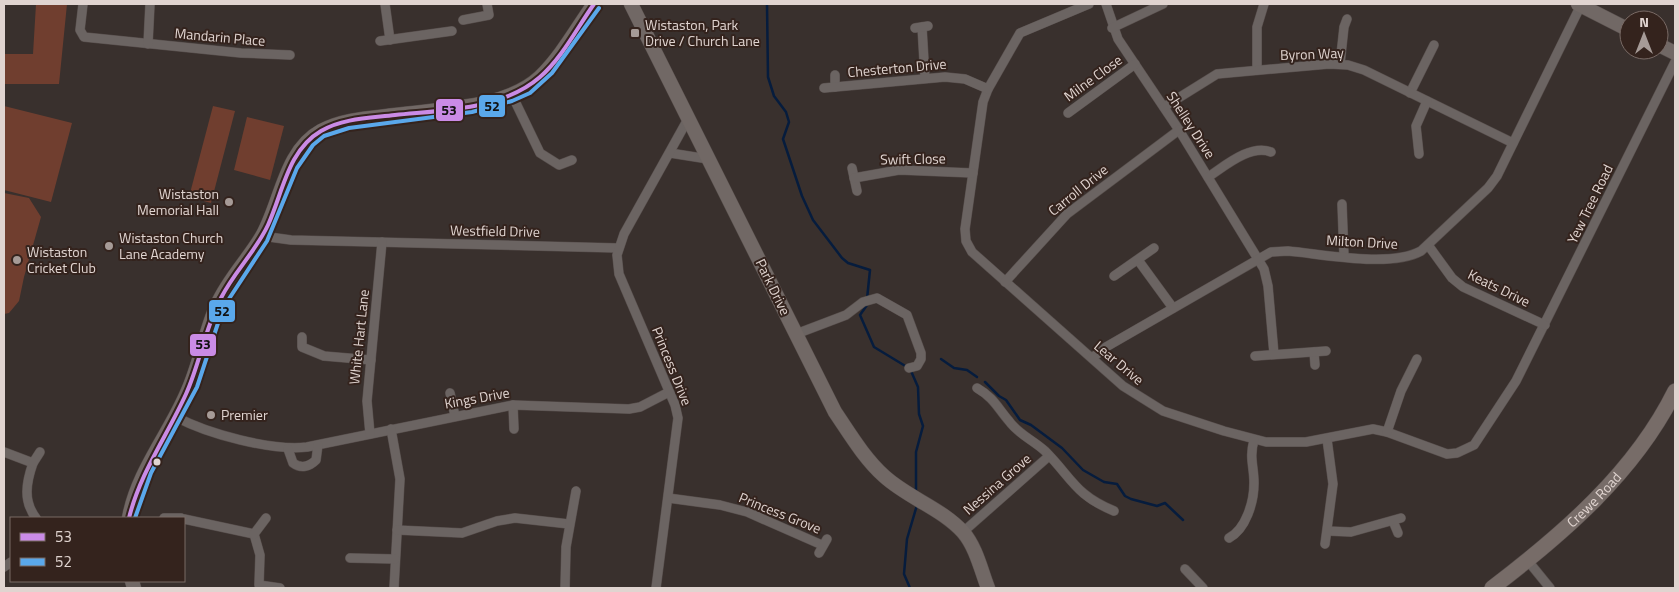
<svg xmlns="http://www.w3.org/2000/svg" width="1679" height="592" font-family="'Titillium Web',sans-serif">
  <rect width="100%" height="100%" fill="#39302d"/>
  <g fill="#703e2f">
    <path d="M36 4H67L59 84H4V54H33Z"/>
    <path d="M4 106 72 123 51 202 4 190Z"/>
    <path d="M213 106 235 111 211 203 189 197Z"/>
    <path d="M247 117 284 126 270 180 234 170Z"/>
    <path d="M4 193 29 198 41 217 24 277 19 301 9 313 4 314Z"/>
  </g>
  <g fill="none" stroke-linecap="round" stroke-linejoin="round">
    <g stroke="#061c3d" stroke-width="2.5">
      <path d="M767 4 768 77 774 96 786 112 789 122 783 139 802 196 813 220 842 258 848 263 870 270 867 299"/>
      <path d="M867 305 860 315 874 347 907 367"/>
      <path d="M941 359 954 368 967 370 977 377"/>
      <path d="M911 371 918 387 919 414 923 426 916 452V492"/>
      <path d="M985 382 999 396 1006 400 1020 420 1031 425 1062 448 1083 470 1104 482 1117 484 1125 496 1131 499 1157 506 1165 503 1183 520"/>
      <path d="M910 588 904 574 907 539 917 505"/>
    </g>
    <g stroke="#564d4b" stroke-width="10">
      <g id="street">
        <path d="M83 4 80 30 84 37 241 53 290 55"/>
        <path d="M385 4 390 40"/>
        <path d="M1089 4 1020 33 988 89 983 102 965 229 966 241 972 252 1123 386 1163 411 1224 431 1266 442H1306L1373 429 1387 432 1447 454 1457 453 1474 445 1516 381 1675 62"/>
        <path d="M1106 4 1118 39 1179 130 1264 269 1268 286 1274 354"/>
        <path d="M463 20 489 15 487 4"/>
        <path d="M922 27 925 78"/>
        <path d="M915 28 928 26"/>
        <path d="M1112 28 1163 4"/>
        <path d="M380 41 452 31"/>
        <path d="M148 44 150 4"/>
        <path d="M1340 64 1344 27 1347 19"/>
        <path d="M1257 70V27L1264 4"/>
        <path d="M835 75V87"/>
        <path d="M824 88 945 77 965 79 988 89"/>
        <path d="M1410 93 1434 45"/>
        <path d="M512 95 540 153 559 165 572 160"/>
        <path d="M1164 107 1217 74 1329 64 1348 65 1364 70 1513 143"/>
        <path d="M1068 113 1135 64"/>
        <path d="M670 153 708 159"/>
        <path d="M1419 154 1416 126 1427 101"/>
        <path d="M852 168 857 191"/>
        <path d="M1208 177C1225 166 1250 144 1271 152"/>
        <path d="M854 178 899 170 973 173"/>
        <path d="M1342 204 1344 256"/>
        <path d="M262 236 291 240 618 248"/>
        <path d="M1428 245 1452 278 1463 287 1545 325"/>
        <path d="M1138 260 1173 308"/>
        <path d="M1114 276 1154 248"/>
        <path d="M1005 282 1067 214 1179 130"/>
        <path d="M796 334 846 315 863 302 877 298 907 315 921 353V359L917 366 909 368"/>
        <path d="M302 337V347L324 356 371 360"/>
        <path d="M1314 352 1315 365"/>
        <path d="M1255 356 1326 351"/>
        <path d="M1092 358 1106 347 1271 252 1288 251C1323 254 1390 268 1421 251L1488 188 1497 176 1581 5"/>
        <path d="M977 388C994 398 997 407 1009 421 1018 434 1033 440 1045 451 1072 478 1075 495 1114 511"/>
        <path d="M450 393 455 416"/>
        <path d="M513 405 514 429"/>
        <path d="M176 417C208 434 271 451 307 447L513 405 629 409 640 407 669 392"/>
        <path d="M391 429 400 479 394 588"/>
        <path d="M1387 432 1401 391 1417 359"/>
        <path d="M370 434 367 401 382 242"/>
        <path d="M288 449 293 463C301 469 309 467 316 460L318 445"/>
        <path d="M4 452 33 463C26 483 23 501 36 518"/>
        <path d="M33 463 40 452"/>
        <path d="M668 498 720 505 747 512 822 545"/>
        <path d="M164 518H181"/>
        <path d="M184 519 254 534 260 555 259 585 280 588"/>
        <path d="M1393 521 1398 533"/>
        <path d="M397 530 462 533 497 521 515 518 569 524"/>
        <path d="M1328 531 1351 532 1401 518"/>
        <path d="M963 532 1049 456"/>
        <path d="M254 534 266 518"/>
        <path d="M1229 538C1246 529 1254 502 1254 483 1254 466 1249 458 1254 440"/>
        <path d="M1325 544 1333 484 1327 439"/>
        <path d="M819 553 827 539"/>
        <path d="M350 558 395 559"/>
        <path d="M1528 561 1550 588"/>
        <path d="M4 567 11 562"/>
        <path d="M1185 569 1203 588"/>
        <path d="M565 588 566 547 576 491"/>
        <path d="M656 588 678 418 675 405 619 274 617 255 624 234 688 119"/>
      </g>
    </g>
    <g stroke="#564d4b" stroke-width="15">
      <g id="secondary">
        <path d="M631 4 835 412C850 434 864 458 884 476 908 498 941 508 963 532 976 547 981 570 988 588"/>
        <path d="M1578 4 1629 30"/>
        <path d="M1659 45 1675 53"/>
        <path d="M129 518C137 473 168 436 186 395 200 366 204 334 217 305 228 280 247 261 261 238 281 205 284 151 321 131 343 119 370 118 395 115 439 109 506 109 540 77 561 57 577 28 594 4"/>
        <path d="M132 581 134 588"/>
      </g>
    </g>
    <g stroke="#564d4b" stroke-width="16">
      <g id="primary">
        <path id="s1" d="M1492 588C1563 534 1635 472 1675 391"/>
      </g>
    </g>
    <use href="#street" stroke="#6b6462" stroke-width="9"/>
    <use href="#secondary" stroke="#716865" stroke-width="14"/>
    <use href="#primary" stroke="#776c68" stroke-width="15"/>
    <g stroke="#34231d" stroke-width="8">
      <path id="bus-1" d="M129 518C140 473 167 436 186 394 200 363 205 328 221 298 234 272 256 251 268 225 283 192 288 150 321 131 343 118 371 118 395 115 443 110 502 110 540 77 562 58 577 28 594 4"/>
    </g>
    <g stroke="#34231d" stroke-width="8">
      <path id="bus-2" d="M135 518 151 473 197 387 223 308 267 241 297 168 313 145 324 136 349 128 472 112 512 101 530 93 552 73 599 8"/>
    </g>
    <use href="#bus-1" stroke="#ca8be6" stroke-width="4"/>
    <use href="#bus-2" stroke="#5aa8eb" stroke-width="4"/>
  </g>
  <g fill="#a69b97" stroke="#34231d" stroke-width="2">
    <rect x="630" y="28" width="10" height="10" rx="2.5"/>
    <circle cx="229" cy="202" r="5"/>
    <circle cx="109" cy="246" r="5"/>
    <circle cx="17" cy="260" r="5"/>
    <circle cx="211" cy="415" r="5"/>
  </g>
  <circle fill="#e0d4d0" stroke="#34231d" stroke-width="2" cx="157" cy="462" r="4.5"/>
  <g text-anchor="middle" stroke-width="4" stroke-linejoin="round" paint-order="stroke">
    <g font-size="14" fill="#e0d4d0" stroke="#34231d" text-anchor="start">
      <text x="645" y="30">Wistaston, Park<tspan x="645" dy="16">Drive / Church Lane</tspan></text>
      <text x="219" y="199" text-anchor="end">Wistaston<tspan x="219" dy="16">Memorial Hall</tspan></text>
      <text x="119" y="243">Wistaston Church<tspan x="119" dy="16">Lane Academy</tspan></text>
      <text x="27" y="257">Wistaston<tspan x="27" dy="16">Cricket Club</tspan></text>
      <text x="221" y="420">Premier</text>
    </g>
    <g font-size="14" fill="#e0d4d0" stroke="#34231d">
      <text transform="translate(220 37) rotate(5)" y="5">Mandarin Place</text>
      <text transform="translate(1312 54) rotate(-2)" y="5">Byron Way</text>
      <text transform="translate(897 68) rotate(-5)" y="5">Chesterton Drive</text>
      <text transform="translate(1093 78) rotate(-36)" y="5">Milne Close</text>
      <text transform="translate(1191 125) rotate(57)" y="5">Shelley Drive</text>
      <text transform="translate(913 159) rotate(-1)" y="5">Swift Close</text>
      <text transform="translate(1078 190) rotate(-39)" y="5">Carroll Drive</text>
      <text transform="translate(1590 204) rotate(-64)" y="5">Yew Tree Road</text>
      <text transform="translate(495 231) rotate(1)" y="5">Westfield Drive</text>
      <text transform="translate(1362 242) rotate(3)" y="5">Milton Drive</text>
      <text transform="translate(773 287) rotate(64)" y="5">Park Drive</text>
      <text transform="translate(1499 288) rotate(26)" y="5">Keats Drive</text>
      <text transform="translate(359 337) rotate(-84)" y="5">White Hart Lane</text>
      <text transform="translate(1119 363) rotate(40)" y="5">Lear Drive</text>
      <text transform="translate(672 366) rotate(68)" y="5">Princess Drive</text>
      <text transform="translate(477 398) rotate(-10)" y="5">Kings Drive</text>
      <text transform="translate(997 484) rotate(-41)" y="5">Nessina Grove</text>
      <text dy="5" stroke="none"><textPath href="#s1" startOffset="135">Crewe Road</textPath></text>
      <text transform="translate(780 513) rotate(22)" y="5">Princess Grove</text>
    </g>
  </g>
  <g stroke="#34231d" stroke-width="2">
    <rect x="478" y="94" width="28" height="24" rx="5" fill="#5aa8eb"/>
    <rect x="435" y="98" width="29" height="24" rx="5" fill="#ca8be6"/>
    <rect x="208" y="299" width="28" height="24" rx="5" fill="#5aa8eb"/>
    <rect x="189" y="333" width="28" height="24" rx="5" fill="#ca8be6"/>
  </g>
  <g font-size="14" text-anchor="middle" font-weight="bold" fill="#111">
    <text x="492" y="111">52</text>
    <text x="449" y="115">53</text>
    <text x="222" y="316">52</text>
    <text x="203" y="349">53</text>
  </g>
  <rect width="1679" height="592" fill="none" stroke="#e0d4d0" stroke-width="10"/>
  <rect x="10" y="517" width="175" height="65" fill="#34231d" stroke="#796a65"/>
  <rect x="20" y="533" width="25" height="8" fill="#ca8be6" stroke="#796a65"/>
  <text x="55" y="542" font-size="15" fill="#e0d4d0">53</text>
  <rect x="20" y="558" width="25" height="8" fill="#5aa8eb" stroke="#796a65"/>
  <text x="55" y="567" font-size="15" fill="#e0d4d0">52</text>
  <g transform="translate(1644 35)"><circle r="24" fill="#34231d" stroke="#796a65"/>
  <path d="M0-4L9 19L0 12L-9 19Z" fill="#a69b97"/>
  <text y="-8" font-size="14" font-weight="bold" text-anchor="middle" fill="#e0d4d0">N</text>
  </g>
</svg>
